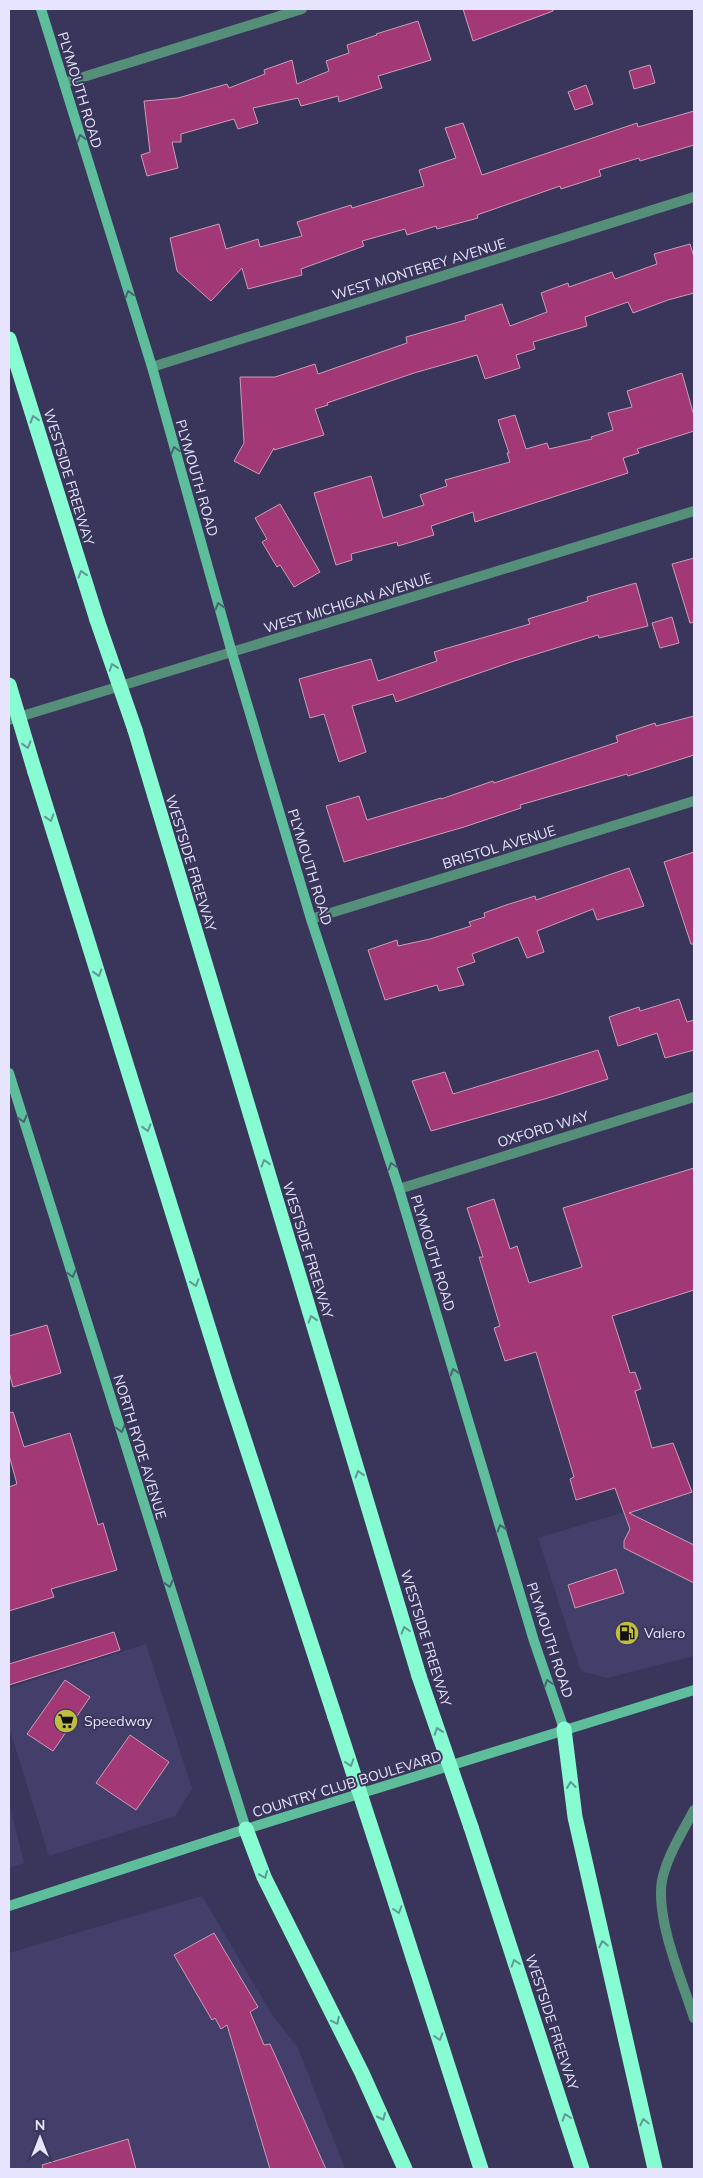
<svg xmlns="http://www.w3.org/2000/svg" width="703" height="2178" font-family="Mulish,sans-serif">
  <rect width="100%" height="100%" fill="#3a365b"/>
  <g fill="#433e6a">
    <path d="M694 1491V1656L607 1678 581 1671 538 1538Z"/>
    <path d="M146 1644 192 1789 175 1816 49 1856 9 1727V1688Z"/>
    <path d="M9 1802 24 1863 9 1868Z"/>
    <path d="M202 1896 271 2013 298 2048 345 2169H9V1953Z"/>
  </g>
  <g fill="#a23976" stroke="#cb9db4">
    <path d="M463 9H553V11L473 41Z"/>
    <path d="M418 21 431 60 378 76 382 88 339 102 338 96 301 106 298 98 253 108 258 123 238 129 234 119 181 134V142H172L178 168 147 176 141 155 150 152 144 101 178 98 227 84 229 88 265 74 264 70 292 60 297 84 329 71 326 61 349 53 347 45 377 35 376 34Z"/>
    <path d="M650 65 655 83 634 89 629 71Z"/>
    <path d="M586 85 593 104 575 110 568 92Z"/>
    <path d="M694 111V145L640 161 639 158 599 170 601 176 561 189 560 186 477 215 478 218 437 229 436 226 407 235 405 229 362 241 364 246 301 269 302 275 248 289 242 268 211 301 177 271 170 238 219 224 226 249 258 239 260 247 302 236 297 222 351 205 352 208 424 186 419 170 456 158 445 128 463 123 482 175 637 123 638 127Z"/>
    <path d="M690 244 694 257V293L668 300 633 313 628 302 585 317 587 326 533 342 535 349 516 355 520 368 485 379 477 355 414 373 327 403 328 405 315 409 324 435 274 450V448L259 474 234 461 244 443 240 377H275L315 364 318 374 407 343 406 337 466 320 465 316 502 304 510 326 547 312 541 293 568 283 569 287 612 272 615 279 657 264 654 254Z"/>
    <path d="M682 373 694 416V431L637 449 639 453 623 458 628 473 475 522 473 512 431 526 434 535 398 546 397 542 351 554 352 560 336 565 314 493 371 476 383 518 424 505 420 495 447 486 445 480 510 462 507 453H509L498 420 515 415 526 449 547 443 549 449 592 439 591 437 613 430 608 413 632 407 627 391Z"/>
    <path d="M280 504 320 572 294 587 280 565 277 567 262 542 267 539 255 518Z"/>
    <path d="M694 558V622L690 623 672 564Z"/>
    <path d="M636 583 648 626 599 638 598 635 514 661 396 702 393 694 352 706 366 752 339 762 324 714 310 718 299 679 371 659 378 681 437 661 434 652 530 624 528 619 588 601 587 597Z"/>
    <path d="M672 617 679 643 660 648 652 623Z"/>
    <path d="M694 716V755L628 776 627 774 520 805 521 808 464 827 344 862 326 806 359 796 367 820 441 798V799L493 781 494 783 618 742 616 736 655 723 656 726Z"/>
    <path d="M694 852V944H691L664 862Z"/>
    <path d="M629 868 644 906 597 920 593 909 537 931 544 952 527 958 518 937 472 954 475 962 457 968 464 985 439 991 437 985 385 1000 368 950 397 940 398 946 430 939 471 926 469 922 485 917 484 913 506 905 535 896 536 900Z"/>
    <path d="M679 999 687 1022 694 1020V1050L665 1058 657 1033 618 1046 609 1017 639 1007 640 1011Z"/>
    <path d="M598 1050 608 1079 548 1098 431 1131 412 1081 445 1072 453 1094Z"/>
    <path d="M694 1168V1290L612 1316 630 1373 635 1372 641 1389 635 1391 652 1448 673 1443 692 1492 629 1513 694 1545V1583L624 1548V1541L630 1529 615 1488 576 1500 570 1479 574 1477 536 1352 505 1361 494 1328 500 1326 479 1257H483L467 1208 494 1199 510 1249 517 1246 529 1283 582 1267 563 1208Z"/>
    <path d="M47 1325 61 1373 13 1387 9 1372V1336Z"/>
    <path d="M13 1412 24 1447 70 1433 98 1525 103 1523 117 1570 51 1589 54 1597 9 1611V1487L17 1484 9 1455V1413Z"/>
    <path d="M616 1569 624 1593 575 1608 568 1585Z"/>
    <path d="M114 1632 120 1650 9 1685V1664Z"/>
    <path d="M65 1680 90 1697 53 1751 27 1734Z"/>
    <path d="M130 1735 169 1762 136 1810 96 1783Z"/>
    <path d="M214 1933 258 2007 250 2012 264 2045 270 2044 326 2169H270L227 2025 221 2029 215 2018 212 2020 174 1955Z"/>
    <path d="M128 2139 136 2169H43L42 2165Z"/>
  </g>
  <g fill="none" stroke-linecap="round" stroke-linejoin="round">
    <g stroke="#568f79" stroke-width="10">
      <path d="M64 83 302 9"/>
      <path d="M152 367 694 197"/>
      <path d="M9 720 694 511"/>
      <path d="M311 919 694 801"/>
      <path d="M399 1189 694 1097"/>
      <path d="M694 1810C683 1831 669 1853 663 1876 653 1914 682 1980 694 2018"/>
    </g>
    <g stroke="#5ebd9b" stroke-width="10">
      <path d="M41 9 152 367 232 653 311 919 399 1189 534 1641 564 1729"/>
      <path d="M9 1073 246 1829"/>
      <path d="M9 1906 246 1829 694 1690"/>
    </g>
    <g stroke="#87fbd1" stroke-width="15">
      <path d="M9 339 97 620"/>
      <path d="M135 730 419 1676"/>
      <path d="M35 772 226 1384 335 1717"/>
      <path d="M564 1729 575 1817 655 2169"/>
      <path d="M471 1827 582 2169"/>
      <path d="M246 1829 264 1877 362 2073 405 2169"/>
      <path d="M383 1864 481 2169"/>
    </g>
    <g stroke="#87fbd1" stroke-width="15">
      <path d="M97 620 135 730"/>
      <path d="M9 685 35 772"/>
      <path d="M419 1676 471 1827"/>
      <path d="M335 1717 383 1864"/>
    </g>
  </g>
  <defs><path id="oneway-chevron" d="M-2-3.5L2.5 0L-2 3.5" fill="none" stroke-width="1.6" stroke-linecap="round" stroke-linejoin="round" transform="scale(1.25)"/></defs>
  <g stroke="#476571">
    <use href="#oneway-chevron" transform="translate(81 138) rotate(-107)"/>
    <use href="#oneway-chevron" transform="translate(129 294) rotate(-107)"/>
    <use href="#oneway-chevron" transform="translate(175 450) rotate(-106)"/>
    <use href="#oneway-chevron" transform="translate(219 606) rotate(-106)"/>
    <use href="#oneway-chevron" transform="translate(23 1119) rotate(73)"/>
    <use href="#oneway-chevron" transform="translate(392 1166) rotate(-108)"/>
    <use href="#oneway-chevron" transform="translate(72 1274) rotate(73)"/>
    <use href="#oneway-chevron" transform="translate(454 1372) rotate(-107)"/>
    <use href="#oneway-chevron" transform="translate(121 1429) rotate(73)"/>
    <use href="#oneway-chevron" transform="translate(501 1528) rotate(-107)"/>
    <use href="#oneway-chevron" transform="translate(169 1584) rotate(73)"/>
    <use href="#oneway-chevron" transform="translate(548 1683) rotate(-108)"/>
  </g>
  <g stroke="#609896">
    <use href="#oneway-chevron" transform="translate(34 419) rotate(-107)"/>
    <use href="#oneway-chevron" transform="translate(82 574) rotate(-107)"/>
    <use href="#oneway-chevron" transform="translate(113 667) rotate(-109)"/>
    <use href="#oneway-chevron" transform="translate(27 745) rotate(73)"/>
    <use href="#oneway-chevron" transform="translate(50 818) rotate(73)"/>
    <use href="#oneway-chevron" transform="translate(98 973) rotate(73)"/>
    <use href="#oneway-chevron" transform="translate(147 1128) rotate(73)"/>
    <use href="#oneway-chevron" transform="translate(265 1163) rotate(-107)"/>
    <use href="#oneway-chevron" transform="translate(195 1283) rotate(73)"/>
    <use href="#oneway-chevron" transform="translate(312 1319) rotate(-107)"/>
    <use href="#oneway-chevron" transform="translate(359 1474) rotate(-107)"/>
    <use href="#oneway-chevron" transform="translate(405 1630) rotate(-107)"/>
    <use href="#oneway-chevron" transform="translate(438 1731) rotate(-109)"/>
    <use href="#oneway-chevron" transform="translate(350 1763) rotate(72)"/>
    <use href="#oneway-chevron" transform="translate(571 1785) rotate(-97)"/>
    <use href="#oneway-chevron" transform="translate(264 1875) rotate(67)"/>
    <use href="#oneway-chevron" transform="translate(398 1910) rotate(72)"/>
    <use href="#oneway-chevron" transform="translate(603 1944) rotate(-102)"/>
    <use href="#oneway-chevron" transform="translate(515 1963) rotate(-108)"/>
    <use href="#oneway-chevron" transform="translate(336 2021) rotate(64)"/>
    <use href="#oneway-chevron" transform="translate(439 2037) rotate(72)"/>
    <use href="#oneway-chevron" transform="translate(382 2117) rotate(66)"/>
    <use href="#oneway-chevron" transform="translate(566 2117) rotate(-108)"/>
    <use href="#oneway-chevron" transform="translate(644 2122) rotate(-103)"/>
  </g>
  <defs>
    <g id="fuel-disc" transform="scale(1.25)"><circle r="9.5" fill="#c1bd40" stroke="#3a365b"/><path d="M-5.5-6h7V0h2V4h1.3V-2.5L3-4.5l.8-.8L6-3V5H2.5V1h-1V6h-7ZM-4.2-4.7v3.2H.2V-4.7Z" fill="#111"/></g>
    <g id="supermarket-disc" transform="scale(1.25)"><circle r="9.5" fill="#c1bd40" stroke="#3a365b"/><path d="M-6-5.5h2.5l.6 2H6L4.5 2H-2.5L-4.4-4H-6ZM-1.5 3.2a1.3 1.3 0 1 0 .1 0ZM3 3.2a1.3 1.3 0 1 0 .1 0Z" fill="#111"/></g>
  </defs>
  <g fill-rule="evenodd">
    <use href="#fuel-disc" x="627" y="1633"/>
    <use href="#supermarket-disc" x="66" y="1721"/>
  </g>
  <g text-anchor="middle" stroke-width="4" stroke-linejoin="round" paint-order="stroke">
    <g font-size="14" fill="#e6e5fd" stroke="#3a365b">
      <text transform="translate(80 90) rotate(73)" y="5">PLYMOUTH ROAD</text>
      <text transform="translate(419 269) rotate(-17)" y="5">WEST MONTEREY AVENUE</text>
      <text transform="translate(69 477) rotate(73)" y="5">WESTSIDE FREEWAY</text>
      <text transform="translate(197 478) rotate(74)" y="5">PLYMOUTH ROAD</text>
      <text transform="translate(348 603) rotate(-17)" y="5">WEST MICHIGAN AVENUE</text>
      <text transform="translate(499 847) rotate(-17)" y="5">BRISTOL AVENUE</text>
      <text transform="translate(191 863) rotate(73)" y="5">WESTSIDE FREEWAY</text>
      <text transform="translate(310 867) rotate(73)" y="5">PLYMOUTH ROAD</text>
      <text transform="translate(543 1129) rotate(-17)" y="5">OXFORD WAY</text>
      <text transform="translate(308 1250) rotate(73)" y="5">WESTSIDE FREEWAY</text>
      <text transform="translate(433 1253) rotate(73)" y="5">PLYMOUTH ROAD</text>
      <text transform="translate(140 1447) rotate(73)" y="5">NORTH RYDE AVENUE</text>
      <text transform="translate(426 1638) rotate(73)" y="5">WESTSIDE FREEWAY</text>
      <text transform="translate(550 1640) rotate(72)" y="5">PLYMOUTH ROAD</text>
      <text transform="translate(347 1784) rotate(-17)" y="5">COUNTRY CLUB BOULEVARD</text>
      <text transform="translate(552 2022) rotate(72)" y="5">WESTSIDE FREEWAY</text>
    </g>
    <g font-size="14" fill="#e6e5fd" stroke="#3a365b" text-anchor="start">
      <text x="644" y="1638">Valero</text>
      <text x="84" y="1726">Speedway</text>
    </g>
  </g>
  <rect width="703" height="2178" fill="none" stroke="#e6e5fd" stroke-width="20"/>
  <g transform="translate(40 2138)" stroke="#3a365b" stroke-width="4" paint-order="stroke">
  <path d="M0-4L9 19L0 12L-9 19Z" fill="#e6e5fd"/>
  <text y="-8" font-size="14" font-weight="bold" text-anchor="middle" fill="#e6e5fd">N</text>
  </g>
</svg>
